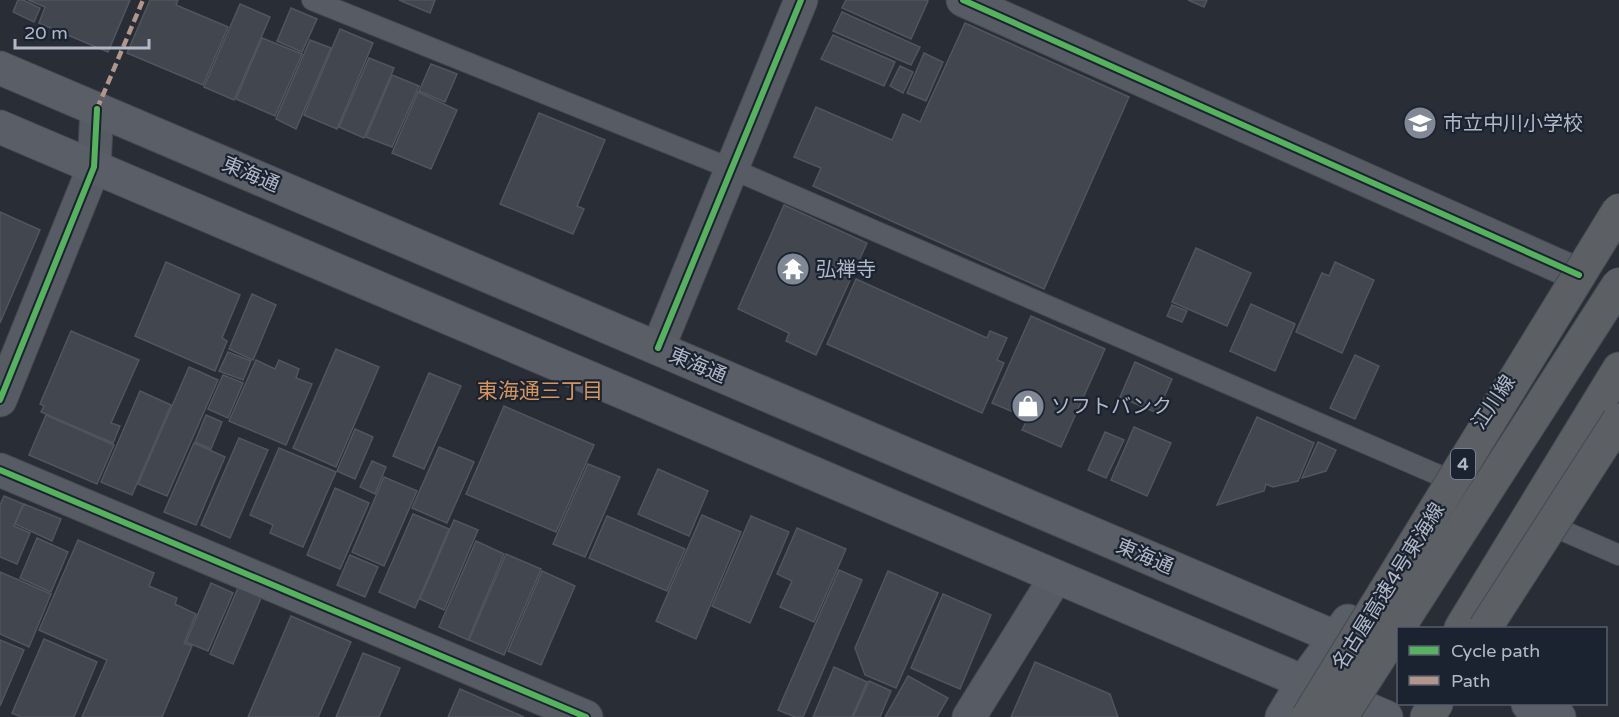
<svg xmlns="http://www.w3.org/2000/svg" width="1619" height="717" font-family="'Varela Round','Noto Sans JP',sans-serif">
  <rect width="100%" height="100%" fill="#282d36"/>
  <g fill="#42464e" stroke="#50555e" stroke-width="1.5">
    <path d="M18 0H23L40 8 34 22 13 12Z"/>
    <path d="M28 0H130L108 52 39 23 45 7Z"/>
    <path d="M150 0H178L176 5 228 27 203 85 127 53Z"/>
    <path d="M399 0H435L430 13Z"/>
    <path d="M846 0H925L928 1 911 39 842 8Z"/>
    <path d="M1188 0H1207L1204 7Z"/>
    <path d="M240 4 270 17 234 100 204 87Z"/>
    <path d="M291 8 317 19 302 52 277 41Z"/>
    <path d="M842 12 920 47 911 65 833 31Z"/>
    <path d="M965 23 1129 97 1044 289 813 186 821 168 794 157 816 107 892 140 903 114 920 122Z"/>
    <path d="M340 29 373 43 337 129 304 115Z"/>
    <path d="M833 35 895 62 884 86 821 59Z"/>
    <path d="M262 38 302 54 275 116 236 99Z"/>
    <path d="M310 40 331 48 296 129 276 119Z"/>
    <path d="M924 53 943 62 926 101 907 93Z"/>
    <path d="M369 58 394 68 364 138 339 127Z"/>
    <path d="M431 64 457 74 445 102 419 91Z"/>
    <path d="M900 66 913 72 903 93 890 86Z"/>
    <path d="M392 75 419 86 392 147 366 137Z"/>
    <path d="M418 92 457 110 431 169 392 153Z"/>
    <path d="M539 113 605 140 577 206 584 209 573 234 500 204Z"/>
    <path d="M784 205 867 243 816 355 786 341 789 333 738 309Z"/>
    <path d="M0 212 40 230 0 323Z"/>
    <path d="M1196 248 1251 273 1227 326 1172 302Z"/>
    <path d="M166 262 240 295 222 338 227 341 215 371 135 336Z"/>
    <path d="M1335 262 1374 280 1342 353 1296 332 1322 273 1329 276Z"/>
    <path d="M856 279 987 338 990 331 1007 338 997 360 1004 363 982 413 827 344Z"/>
    <path d="M252 294 276 305 253 360 229 349Z"/>
    <path d="M1251 304 1295 324 1275 371 1230 351Z"/>
    <path d="M1172 305 1187 311 1182 322 1167 316Z"/>
    <path d="M1031 316 1105 349 1061 447 1022 430 1028 418 992 403Z"/>
    <path d="M71 331 139 360 111 423 120 426 113 443 41 412 44 406 40 404Z"/>
    <path d="M336 349 379 367 336 467 293 448Z"/>
    <path d="M228 352 251 361 243 380 219 371Z"/>
    <path d="M1355 355 1379 366 1355 419 1330 408Z"/>
    <path d="M256 360 275 369 279 360 299 369 296 378 312 384 286 445 229 421Z"/>
    <path d="M1135 362 1172 379 1157 413 1120 397Z"/>
    <path d="M189 367 218 380 167 496 138 484Z"/>
    <path d="M429 373 461 386 424 469 393 456Z"/>
    <path d="M223 375 243 383 228 418 208 409Z"/>
    <path d="M140 391 171 405 132 495 101 482Z"/>
    <path d="M504 406 594 445 556 532 466 494Z"/>
    <path d="M46 415 114 445 97 484 29 455Z"/>
    <path d="M206 415 222 422 211 449 195 442Z"/>
    <path d="M1257 417 1314 443 1298 481 1273 487 1266 484 1264 491 1217 505Z"/>
    <path d="M1134 427 1171 443 1147 496 1111 480Z"/>
    <path d="M355 429 373 437 355 479 337 471Z"/>
    <path d="M1105 432 1124 440 1106 478 1088 470Z"/>
    <path d="M239 438 268 450 230 538 201 525Z"/>
    <path d="M1318 442 1336 450 1326 471 1302 478Z"/>
    <path d="M194 443 225 457 196 525 164 512Z"/>
    <path d="M439 447 474 462 447 523 412 508Z"/>
    <path d="M279 448 336 472 303 547 270 533 273 525 250 515Z"/>
    <path d="M372 461 386 467 375 494 360 487Z"/>
    <path d="M588 464 620 477 585 557 553 544Z"/>
    <path d="M658 469 708 491 689 536 638 514Z"/>
    <path d="M384 477 417 491 384 566 352 552Z"/>
    <path d="M335 488 369 503 340 569 307 555Z"/>
    <path d="M4 496 23 504 14 526 30 533 17 564 0 557V505Z"/>
    <path d="M24 504 61 519 52 541 15 524Z"/>
    <path d="M413 514 449 529 415 608 379 592Z"/>
    <path d="M702 515 741 532 696 639 656 621Z"/>
    <path d="M607 516 685 549 667 591 589 558Z"/>
    <path d="M751 516 789 532 750 623 712 606Z"/>
    <path d="M454 520 478 530 444 610 420 599Z"/>
    <path d="M797 528 846 549 814 622 780 607 792 581 777 574Z"/>
    <path d="M37 538 68 552 51 592 20 578Z"/>
    <path d="M78 540 154 573 149 586 177 598 175 604 196 614 184 643 192 646 162 717H82L107 660 39 630Z"/>
    <path d="M476 541 504 554 468 640 439 627Z"/>
    <path d="M506 554 541 569 504 655 469 640Z"/>
    <path d="M350 555 378 567 365 597 337 585Z"/>
    <path d="M839 570 862 580 803 717H795L778 710Z"/>
    <path d="M542 571 575 586 541 665 508 651Z"/>
    <path d="M888 571 938 593 896 688 865 675 855 648Z"/>
    <path d="M0 572 51 594 29 647 0 634Z"/>
    <path d="M211 583 233 593 208 651 186 642Z"/>
    <path d="M238 588 261 598 233 664 210 654Z"/>
    <path d="M943 594 991 615 960 689 911 668Z"/>
    <path d="M291 616 351 642 318 717H248Z"/>
    <path d="M44 639 97 662 74 717H21L12 713Z"/>
    <path d="M0 640 24 650 0 706Z"/>
    <path d="M363 653 400 668 379 717H336Z"/>
    <path d="M1035 662 1110 694 1118 717H1011Z"/>
    <path d="M834 667 867 682 852 717H813Z"/>
    <path d="M908 676 948 698 937 717H885Z"/>
    <path d="M869 681 891 691 880 717H853Z"/>
    <path d="M460 689 524 717H448Z"/>
  </g>
  <g fill="none" stroke-linecap="round" stroke-linejoin="round">
    <g stroke="#44484f" stroke-width="22">
      <g id="lane">
        <path d="M312 0 732 169 1443 477"/>
        <path d="M1566 532 1619 555"/>
      </g>
    </g>
    <g stroke="#44484f" stroke-width="35">
      <g id="street">
        <path d="M963 0 1579 275"/>
        <path d="M658 348 801 0"/>
        <path d="M0 400 94 167 97 109"/>
        <path d="M0 470 586 717"/>
        <path d="M969 717 1056 577"/>
      </g>
    </g>
    <g stroke="#454a53" stroke-width="35">
      <g id="primary">
        <path d="M0 68 1337 638 1380 651"/>
        <path d="M0 127 1386 717"/>
        <path d="M1528 704 1559 717"/>
        <path d="M1282 717 1303 682 1348 621"/>
      </g>
    </g>
    <g stroke="#454951" stroke-width="35">
      <g id="highway">
        <path d="M1461 628 1619 369"/>
        <path d="M1427 717 1436 704"/>
      </g>
    </g>
    <use href="#lane" stroke="#575c64" stroke-width="20"/>
    <use href="#street" stroke="#575c64" stroke-width="33"/>
    <use href="#primary" stroke="#5a5e66" stroke-width="33"/>
    <use href="#highway" stroke="#5c5f63" stroke-width="33"/>
    <g stroke="#454951" stroke-width="35" stroke-linecap="butt">
      <g id="highway-bridge">
        <path d="M1485 628 1619 420"/>
        <path d="M1308 717 1619 210"/>
        <path d="M1341 717 1619 284"/>
      </g>
    </g>
    <use href="#highway-bridge" stroke="#5c5f63" stroke-width="33"/>
    <path stroke="#b2968c" stroke-width="4.5" stroke-dasharray="9 4.5" stroke-linecap="butt" d="M97 109 143 0"/>
    <g stroke="#1b2331" stroke-width="10">
      <g id="cycleway">
        <path d="M963 0 1579 275"/>
        <path d="M658 348 801 0"/>
        <path d="M0 400 94 167 97 109"/>
        <path d="M0 470 586 717"/>
      </g>
    </g>
    <use href="#cycleway" stroke="#56b35d" stroke-width="6"/>
  </g>
  <defs>
    <g id="school-disc" transform="scale(1.725)"><circle r="9.5" fill="#818895" stroke="#1b2331"/><path d="M0-5L7-2L0 1L-7-2ZM-4 1L0 2.5L4 1V4Q0 6-4 4Z" fill="#fff"/></g>
    <g id="temple-disc" transform="scale(1.725)"><circle r="9.5" fill="#818895" stroke="#1b2331"/><path d="M0-6L5-2H3V0L6.5 2.5H4V6H1.5V3h-3V6H-4V2.5H-6.5L-3 0V-2H-5Z" fill="#fff"/></g>
    <g id="shop-disc" transform="scale(1.725)"><circle r="9.5" fill="#818895" stroke="#1b2331"/><path d="M-5-2.5h2.3a2.7 3.5 0 0 1 5.4 0H5L5.5 6h-11ZM-1.5-2.5h3a1.5 2.3 0 0 0-3 0Z" fill="#fff"/></g>
  </defs>
  <g fill-rule="evenodd">
    <use href="#school-disc" x="1420" y="123"/>
    <use href="#temple-disc" x="793" y="269"/>
    <use href="#shop-disc" x="1028" y="406"/>
  </g>
  <g text-anchor="middle" stroke-width="4.5" stroke-linejoin="round" paint-order="stroke">
    <rect fill="#1b2331" stroke="#848c9b" stroke-width="1.5" x="1451" y="449" width="24" height="30" rx="4.5"/>
    <g font-size="18" font-weight="bold" fill="#b1b9c8">
      <text x="1463" y="470">4</text>
    </g>
    <g font-size="20" fill="#b1b9c8" stroke="#1b2331" text-anchor="start">
      <text x="1443" y="130">市立中川小学校</text>
      <text x="816" y="276">弘禅寺</text>
      <text x="1051" y="413">ソフトバンク</text>
    </g>
    <g font-size="20" fill="#b1b9c8" stroke="#1b2331">
      <text transform="translate(251 174) rotate(23)" y="7">東海通</text>
      <text transform="translate(698 365) rotate(23)" y="7">東海通</text>
      <text transform="translate(1493 402) rotate(-56)" y="7">江川線</text>
      <text transform="translate(1145 556) rotate(23)" y="7">東海通</text>
      <text transform="translate(1388 586) rotate(-58)" y="7">名古屋高速4号東海線</text>
    </g>
    <g font-size="21" fill="#d7945c" stroke="#1b2331">
      <text x="540" y="398">東海通三丁目</text>
    </g>
  </g>
  <rect x="1397" y="627" width="210" height="78" fill="#1b2331" stroke="#575f6d" stroke-width="1.5"/>
  <rect x="1409" y="646" width="30" height="9" fill="#56b35d" stroke="#575f6d" stroke-width="1.5"/>
  <text x="1451" y="657" font-size="18" fill="#b1b9c8">Cycle path</text>
  <rect x="1409" y="676" width="30" height="9" fill="#b2968c" stroke="#575f6d" stroke-width="1.5"/>
  <text x="1451" y="687" font-size="18" fill="#b1b9c8">Path</text>
  <path d="M15 39v9h134v-9" fill="none" stroke="#b1b9c8" stroke-width="3"/>
  <text x="24" y="39" font-size="18" fill="#b1b9c8" stroke="#1b2331" stroke-width="4.5" paint-order="stroke">20 m</text>
</svg>
